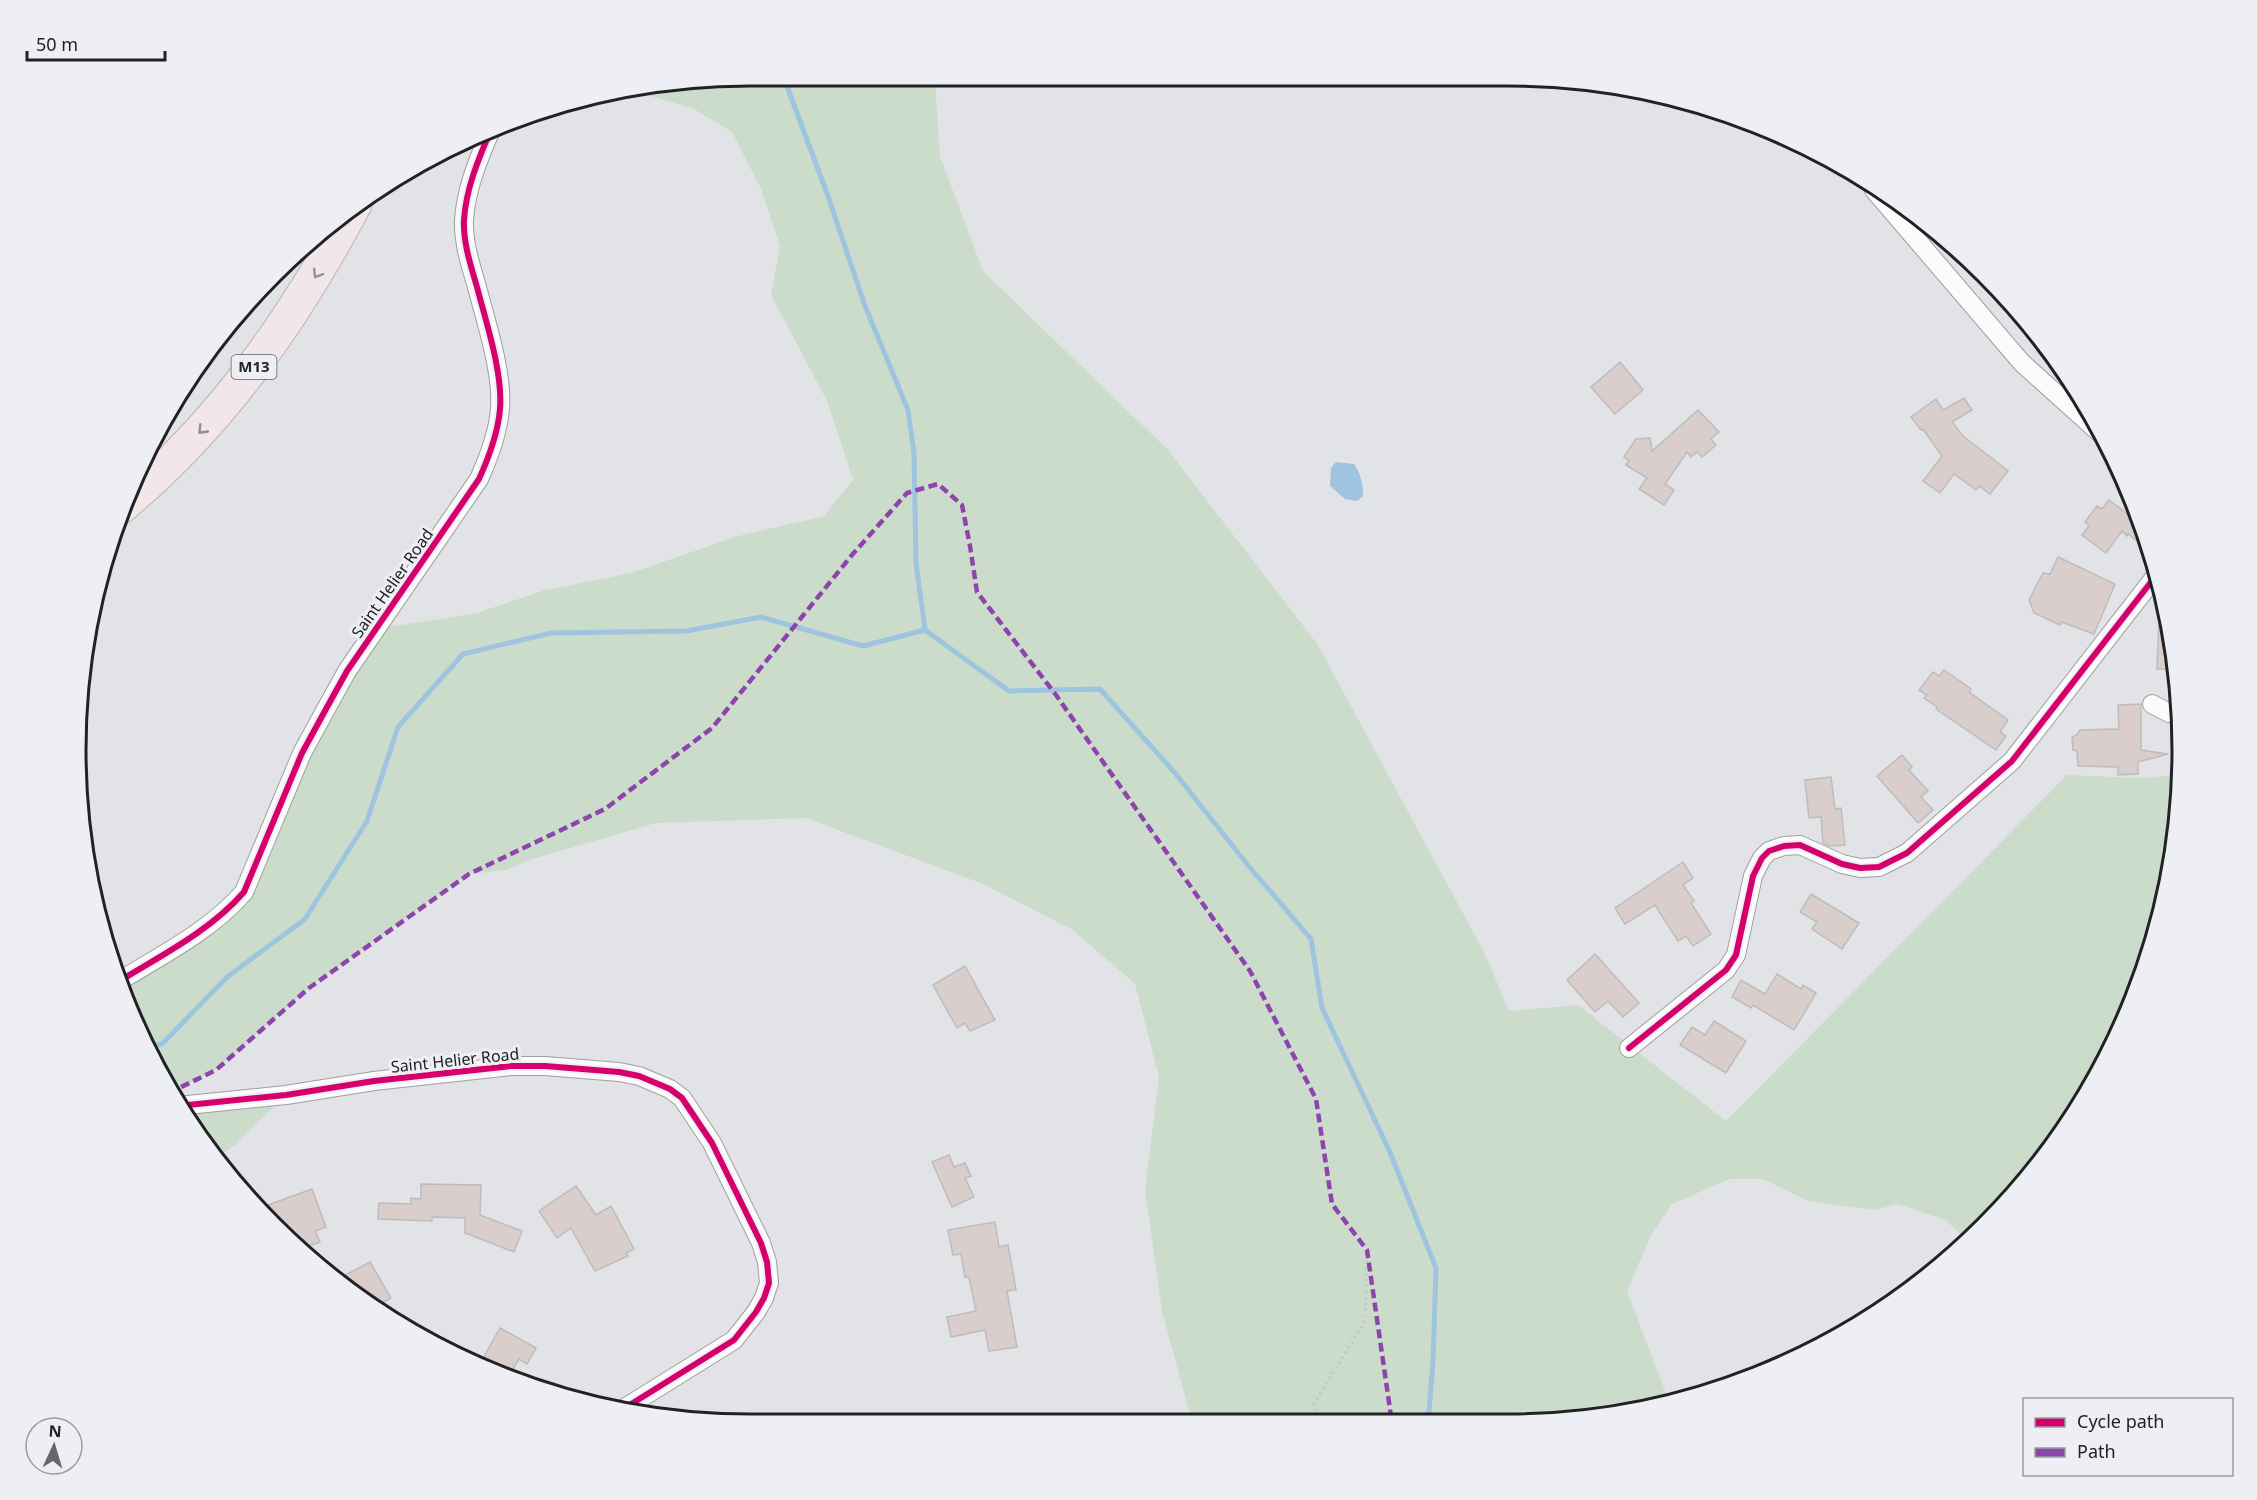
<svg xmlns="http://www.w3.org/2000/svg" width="2257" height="1500" font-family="'Noto Sans',sans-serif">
  <rect width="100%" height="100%" fill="#e2e3e6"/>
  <g fill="#cbddca">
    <path d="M662 81H935L940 156 983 271 1168 450 1318 645 1485 954 1509 1011 1578 1005 1726 1121 2067 775 2140 778 2178 775 2176 838 2146 967 2091 1088 2014 1195 1967 1240 1945 1220 1898 1204 1874 1210 1808 1201 1763 1179H1730L1672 1204 1650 1237 1627 1291 1670 1404 1551 1424 1192 1422 1162 1311 1145 1189 1159 1077 1135 984 1073 930 983 884 806 818 656 823 529 860 507 870 469 874 309 988 216 1070 169 1093 121 980 230 909 286 795 376 629 477 613 545 590 631 573 738 536 824 516 853 480 827 401 771 295 780 246 761 189 732 132 694 109 628 89Z"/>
    <path d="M286 1095 235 1145 216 1158 178 1106Z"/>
  </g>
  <path fill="#9ec4df" d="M1336 462 1354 464C1361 474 1363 484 1363 496L1357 501 1345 499 1330 486 1331 468Z"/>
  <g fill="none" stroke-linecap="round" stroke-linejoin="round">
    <g stroke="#9ec4df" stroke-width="5">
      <path d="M785 81 828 196 865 306 908 410 914 453 916 563 925 630 1009 691 1100 689 1175 773 1247 864 1311 939 1322 1008 1389 1150 1436 1268 1433 1362 1428 1423"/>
      <path d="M148 1046 162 1044 227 977 305 919 367 821 398 727 463 654 551 633 686 631 761 617 863 646 925 630"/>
    </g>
  </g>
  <g fill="#d9cecc" stroke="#bdbcbd" stroke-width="1.5">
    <path d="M1620 362 1643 390 1615 414 1591 387Z"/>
    <path d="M1964 398 1972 410 1952 422 1963 436 2008 471 1990 494 1979 486 1976 490 1954 474 1940 493 1923 481 1942 456 1923 429 1921 430 1911 417 1936 399 1943 410Z"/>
    <path d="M1698 410 1719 432 1711 439 1716 445 1702 457 1697 452 1691 457 1687 452 1665 484 1674 490 1664 505 1639 489 1647 478 1626 465 1629 460 1624 457 1636 439 1650 438 1652 451Z"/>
    <path d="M2109 500 2130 516 2135 511 2149 550 2128 534 2127 536 2122 531 2106 553 2082 535 2089 526 2085 522 2097 506 2102 509Z"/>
    <path d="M2058 557 2115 584 2094 634 2061 622 2060 625 2034 613 2029 600 2043 573 2050 574Z"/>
    <path d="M2159 618H2166L2175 669H2157Z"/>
    <path d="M1944 670 1971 689 1969 692 2008 720 2000 732 2006 736 1996 750 1936 709 1937 707 1924 698 1927 695 1919 690 1933 672 1939 676Z"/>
    <path d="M2141 704V750L2168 754 2138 762V774L2118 775V767L2078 766 2077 751 2073 750 2072 737 2077 735 2080 730 2119 729 2118 705Z"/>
    <path d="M1902 755 1912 767 1909 770 1928 791 1921 797 1933 810 1918 823 1877 776Z"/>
    <path d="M1831 777 1835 809 1841 808 1845 845 1830 846 1823 843 1821 817 1809 818 1805 780Z"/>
    <path d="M1683 862 1693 878 1683 885 1694 901 1691 903 1711 934 1693 946 1686 936 1678 941 1655 905 1625 924 1615 908Z"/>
    <path d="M1811 894 1859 923 1842 949 1812 929 1817 922 1800 912Z"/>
    <path d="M1595 954 1639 1003 1623 1017 1608 1001 1595 1012 1567 980Z"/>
    <path d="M965 966 995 1020 970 1031 965 1023 957 1028 933 985Z"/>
    <path d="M1777 974 1801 989 1803 985 1816 993 1794 1030 1753 1005 1751 1008 1732 997 1741 980 1765 994Z"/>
    <path d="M1714 1021 1746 1041 1726 1073 1680 1045 1692 1027 1705 1035Z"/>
    <path d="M949 1155 954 1167 965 1163 971 1176 965 1178 974 1197 952 1207 932 1162Z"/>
    <path d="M421 1184 481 1185 480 1215 522 1231 514 1252 465 1233V1218L432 1217V1221L378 1219 379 1203 411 1204V1198L421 1199Z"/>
    <path d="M576 1186 596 1215 611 1206 634 1249 626 1253 628 1256 595 1271 571 1228 557 1238 539 1211Z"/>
    <path d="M312 1189 326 1227 315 1231 320 1242 298 1250 277 1230 268 1205Z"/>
    <path d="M995 1222 999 1247 1008 1245 1016 1290 1007 1291 1017 1347 989 1351 985 1330 951 1337 947 1317 976 1311 969 1277H965L961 1254 953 1255 948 1230Z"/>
    <path d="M370 1262 391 1298 377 1306 338 1279Z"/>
    <path d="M500 1328 536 1348 527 1364 519 1359 508 1377 480 1364Z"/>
  </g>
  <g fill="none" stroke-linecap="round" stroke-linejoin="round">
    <g stroke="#9e9fa1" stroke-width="20">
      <g id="minor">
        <path d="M1874 190 2022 363 2101 434"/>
        <path d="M2152 704 2169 713 2180 714"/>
        <path d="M121 980C164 954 211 930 244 892L302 753 326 709 347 671 479 479C489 457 498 433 500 409 503 373 486 322 477 287 471 266 463 243 464 220 466 189 478 160 490 132"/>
        <path d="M1629 1048 1726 970 1736 955 1753 876 1762 858 1769 851 1784 846 1800 845 1842 864 1860 868 1879 867 1907 853 2012 761 2158 573"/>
        <path d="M178 1106 286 1095 374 1081 511 1066H545L619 1072 639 1076 670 1089 682 1098 712 1143 761 1243 767 1262 769 1283 764 1298 756 1312 734 1340 620 1411"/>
      </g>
    </g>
    <g stroke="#bdb3b6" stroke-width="35">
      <path id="motorway" d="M121 507C221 424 295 318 355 204"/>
    </g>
    <path stroke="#c2c2c3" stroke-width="3" stroke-dasharray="1.5 4.5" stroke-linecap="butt" d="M1317 1422 1314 1404 1365 1321 1367 1250"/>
    <use href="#minor" stroke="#fbfbfb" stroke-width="18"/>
    <use href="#motorway" stroke="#f1e7e9" stroke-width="33"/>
    <path stroke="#8e44ad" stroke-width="4.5" stroke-dasharray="9 4.5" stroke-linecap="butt" d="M169 1093 216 1070 309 988 469 874 605 809 712 728 852 555 907 493 938 484 962 505 970 546 977 592 1056 695 1250 971 1316 1099 1332 1204 1367 1250 1392 1423"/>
    <g stroke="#edeff5" stroke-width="10">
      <g id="cycleway">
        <path d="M121 980C164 954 211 930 244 892L302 753 326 709 347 671 479 479C489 457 498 433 500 409 503 373 486 322 477 287 471 266 463 243 464 220 466 189 478 160 490 132"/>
        <path d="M1629 1048 1726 970 1736 955 1753 876 1762 858 1769 851 1784 846 1800 845 1842 864 1860 868 1879 867 1907 853 2012 761 2158 573"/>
        <path d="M178 1106 286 1095 374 1081 511 1066H545L619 1072 639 1076 670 1089 682 1098 712 1143 761 1243 767 1262 769 1283 764 1298 756 1312 734 1340 620 1411"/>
      </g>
    </g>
    <use href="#cycleway" stroke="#d6006c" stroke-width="6"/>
  </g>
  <defs><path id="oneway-chevron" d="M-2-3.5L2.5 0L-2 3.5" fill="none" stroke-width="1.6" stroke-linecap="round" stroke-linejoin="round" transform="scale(1.5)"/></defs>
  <g stroke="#948e91">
    <use href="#oneway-chevron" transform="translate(317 274) rotate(122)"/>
    <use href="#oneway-chevron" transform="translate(202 430) rotate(134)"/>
  </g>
  <g text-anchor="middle" stroke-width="6" stroke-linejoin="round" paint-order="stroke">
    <rect fill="#edeff5" stroke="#5f6063" stroke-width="1.5" x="231.5" y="355" width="45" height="24" rx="4.5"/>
    <g font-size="15" font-weight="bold" fill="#222225">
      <text x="254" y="372">M13</text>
    </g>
    <g font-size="16" fill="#222225" stroke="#edeff5">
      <text transform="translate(392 583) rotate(-55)" y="6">Saint Helier Road</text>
      <text transform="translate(455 1060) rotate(-6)" y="6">Saint Helier Road</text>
    </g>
  </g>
  <path d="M0 0H2257V1500H0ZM750 86H1508A664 664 0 0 1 2172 750V750A664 664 0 0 1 1508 1414H750A664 664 0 0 1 86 750V750A664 664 0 0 1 750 86Z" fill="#edeff5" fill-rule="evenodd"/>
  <path fill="none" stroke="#222225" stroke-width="3" d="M750 86H1508A664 664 0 0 1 2172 750V750A664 664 0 0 1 1508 1414H750A664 664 0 0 1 86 750V750A664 664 0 0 1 750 86Z"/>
  <rect x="2023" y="1398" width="210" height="78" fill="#edeff5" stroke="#9c9da2" stroke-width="1.5"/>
  <rect x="2035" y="1418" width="30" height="9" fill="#d6006c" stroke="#9c9da2" stroke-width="1.5"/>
  <text x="2077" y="1428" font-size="18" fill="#222225">Cycle path</text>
  <rect x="2035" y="1448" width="30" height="9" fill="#8e44ad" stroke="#9c9da2" stroke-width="1.5"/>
  <text x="2077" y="1458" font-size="18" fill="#222225">Path</text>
  <g transform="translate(54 1446) rotate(4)"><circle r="28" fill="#edeff5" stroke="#9c9da2" stroke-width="1.5"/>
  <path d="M0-4.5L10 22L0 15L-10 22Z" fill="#656669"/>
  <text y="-9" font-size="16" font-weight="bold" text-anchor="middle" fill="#222225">N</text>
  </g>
  <path d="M27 51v9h138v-9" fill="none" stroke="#222225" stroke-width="3"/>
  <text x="36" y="51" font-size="18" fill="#222225" stroke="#edeff5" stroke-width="4.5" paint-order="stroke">50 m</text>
</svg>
